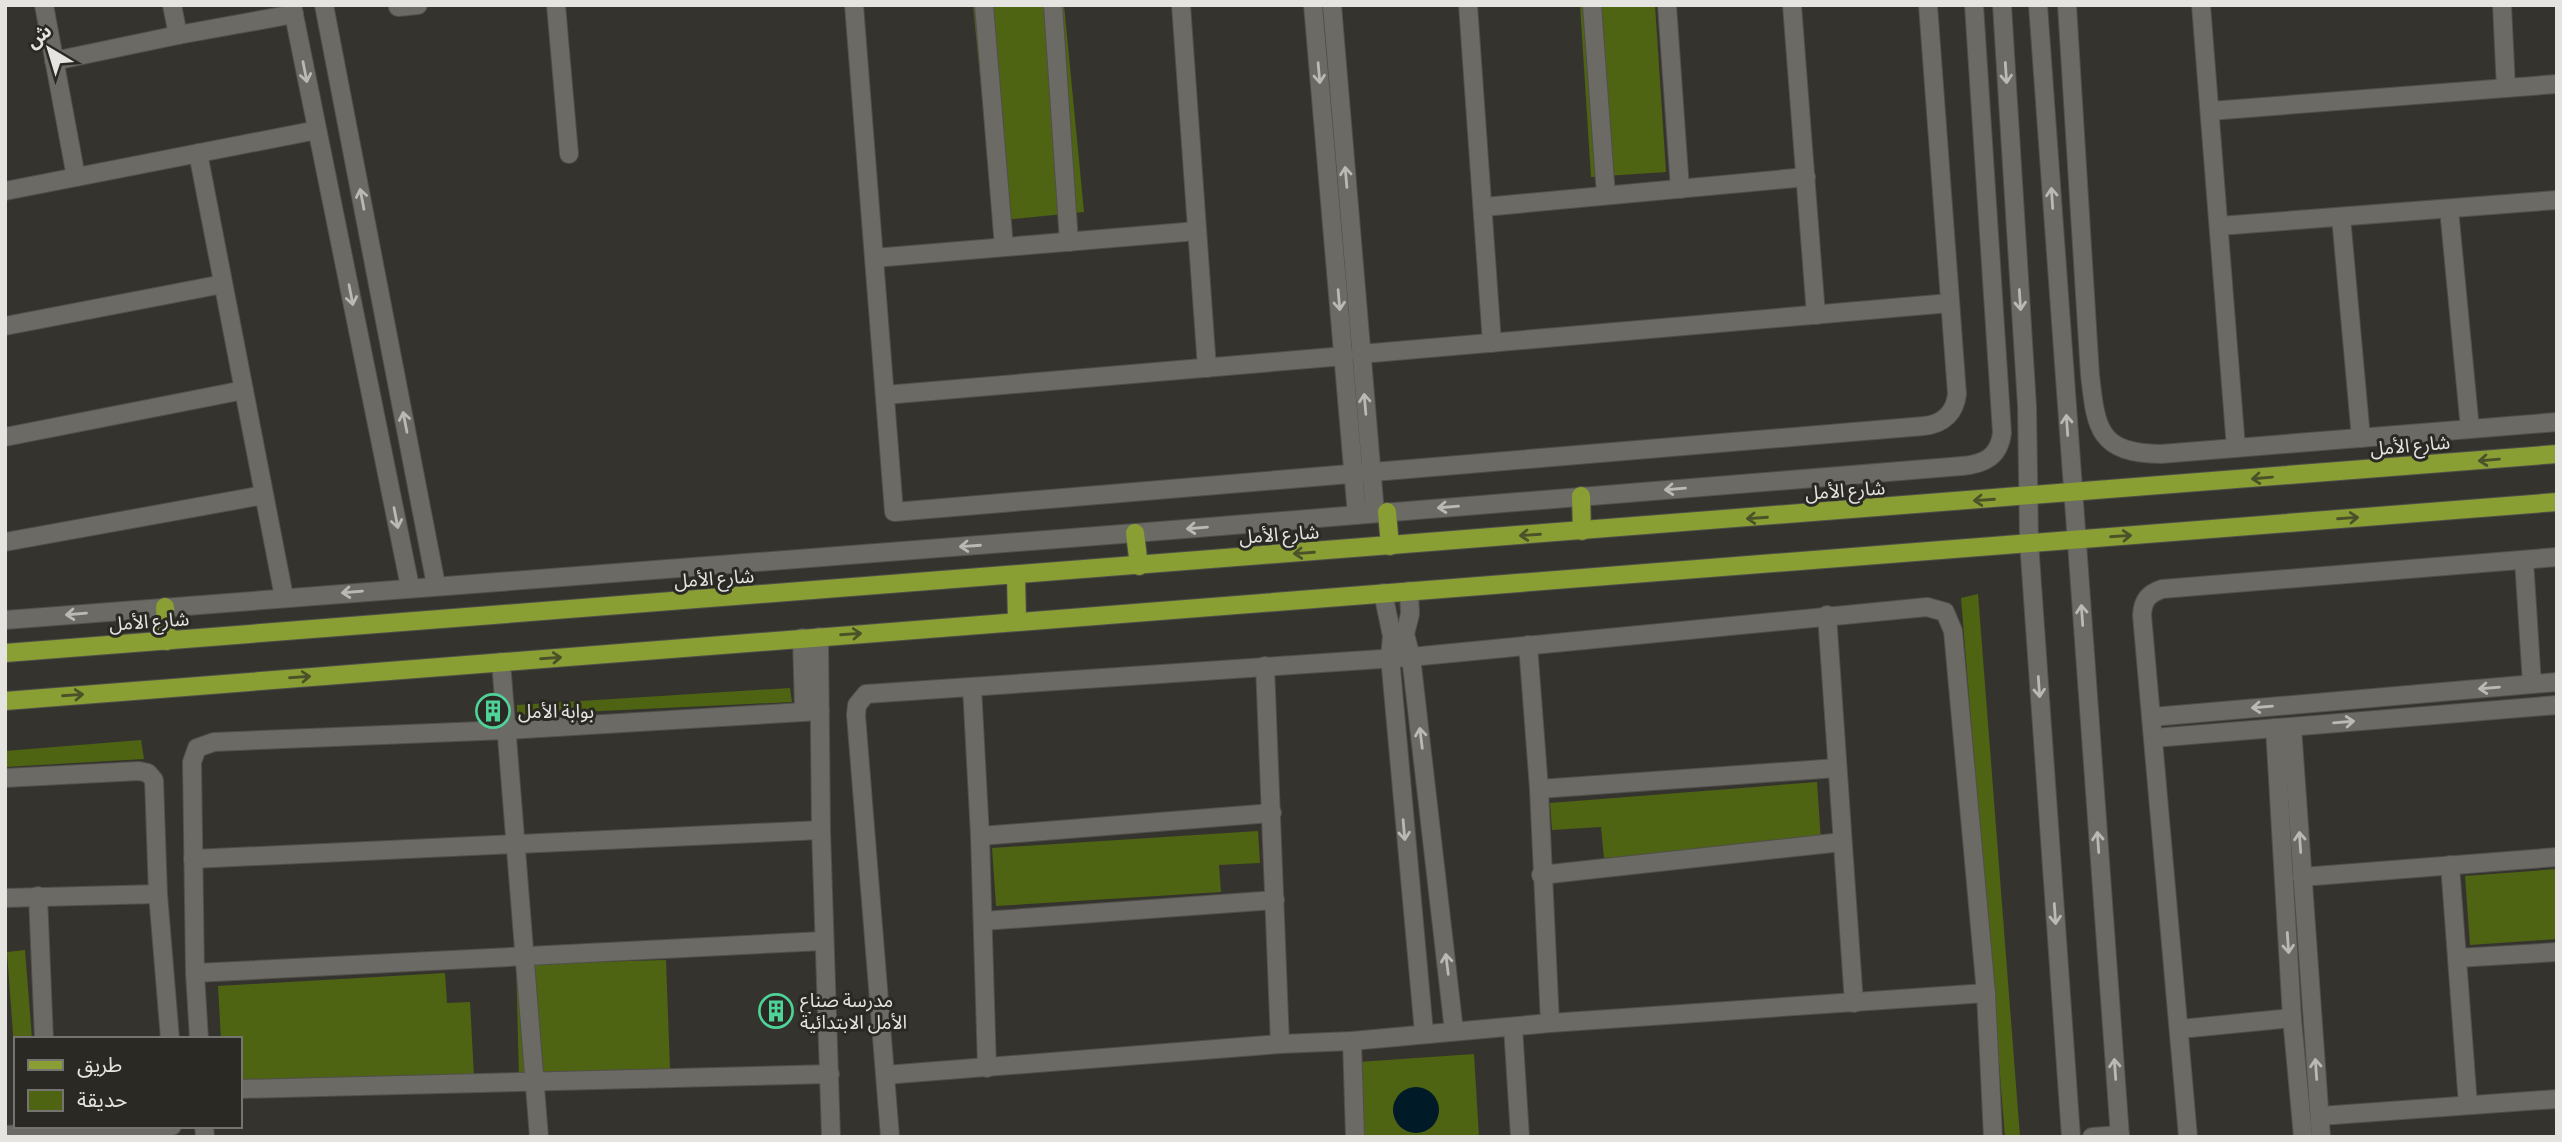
<svg xmlns="http://www.w3.org/2000/svg" width="2562" height="1142" font-family="Barlow,'Noto Sans Arabic',sans-serif">
  <rect width="100%" height="100%" fill="#35332e"/>
  <g fill="#4e6412">
    <path d="M973 5H1064L1084 212 994 221Z"/>
    <path d="M1580 5H1655L1666 172 1591 177Z"/>
    <path d="M1978 594 2020 1137H2005L1961 598Z"/>
    <path d="M790 688 792 702 517 715V705Z"/>
    <path d="M141 740 144 759 5 767V751Z"/>
    <path d="M1817 782 1821 841 1604 858 1601 827 1552 830 1550 803Z"/>
    <path d="M1258 831 1260 863 1219 865 1221 892 996 906 992 848Z"/>
    <path d="M2557 869V939L2470 945 2465 876Z"/>
    <path d="M25 950 32 1039H16V1075L7 952Z"/>
    <path d="M666 960 670 1069 519 1076 516 964Z"/>
    <path d="M445 973 447 1003 470 1002 474 1076 240 1090V1039H221L218 986Z"/>
    <path d="M1474 1054 1479 1137H1362L1358 1062Z"/>
  </g>
  <circle fill="#001a27" cx="1416" cy="1110" r="23"/>
  <g fill="none" stroke-linecap="round" stroke-linejoin="round">
    <g stroke="#504f4b" stroke-width="20">
      <g id="minor">
        <path d="M44 5 76 177"/>
        <path d="M172 5 178 35"/>
        <path d="M292 5 410 587"/>
        <path d="M324 5 436 585"/>
        <path d="M398 5V7L418 5"/>
        <path d="M556 5 569 154"/>
        <path d="M854 5 894 512 1924 426C1943 424 1955 413 1957 394L1928 5"/>
        <path d="M984 5 1004 247"/>
        <path d="M1053 5 1069 242"/>
        <path d="M1181 5 1207 368"/>
        <path d="M1313 5 1357 515"/>
        <path d="M1332 5 1375 513"/>
        <path d="M1468 5 1492 343"/>
        <path d="M1592 5 1606 195"/>
        <path d="M1667 5 1680 189"/>
        <path d="M1792 5 1816 315"/>
        <path d="M2067 5 2090 375C2096 430 2099 453 2161 454L2557 422"/>
        <path d="M2201 5 2236 448"/>
        <path d="M2502 5 2506 88"/>
        <path d="M54 61 178 35 294 14"/>
        <path d="M2210 111 2557 84"/>
        <path d="M198 153 284 597"/>
        <path d="M5 191 317 130"/>
        <path d="M1484 207 1806 177"/>
        <path d="M2449 209 2470 429"/>
        <path d="M2341 217 2361 438"/>
        <path d="M2219 226 2557 200"/>
        <path d="M874 258 1197 231"/>
        <path d="M5 326 223 284"/>
        <path d="M1361 354 1950 303"/>
        <path d="M885 395 1344 356"/>
        <path d="M5 437 244 390"/>
        <path d="M1962 466C1984 464 1999 457 2002 433L1974 5"/>
        <path d="M5 542 264 495"/>
        <path d="M2524 560 2532 684"/>
        <path d="M1409 591 1410 614 1405 634 1411 657 1454 1031"/>
        <path d="M1383 593 1392 636 1390 657 1424 1033"/>
        <path d="M1827 615 1854 1003"/>
        <path d="M819 637 821 830 831 1137"/>
        <path d="M802 638 804 711"/>
        <path d="M1528 645 1539 789 1550 1023"/>
        <path d="M501 662 539 1137"/>
        <path d="M1265 666 1280 1044"/>
        <path d="M972 687 980 836 987 1068"/>
        <path d="M2152 717 2557 682"/>
        <path d="M2292 727 2321 1137"/>
        <path d="M2275 728 2292 1018 2303 1137"/>
        <path d="M2154 738 2557 705"/>
        <path d="M5 778 139 771 148 773 154 780 158 894 170 1039"/>
        <path d="M1539 789 1837 768"/>
        <path d="M980 836 1272 813"/>
        <path d="M193 859 821 830"/>
        <path d="M2450 865 2468 1105"/>
        <path d="M1541 875 1842 842"/>
        <path d="M2302 877 2557 857"/>
        <path d="M38 896 44 1039"/>
        <path d="M5 898 158 894"/>
        <path d="M983 921 1275 900"/>
        <path d="M2457 958 2557 952"/>
        <path d="M195 973 823 941"/>
        <path d="M1513 1027 1520 1137"/>
        <path d="M2180 1029 2292 1018"/>
        <path d="M199 1039 195 973 192 762 197 748 214 742 506 730 820 711"/>
        <path d="M1352 1041 1355 1137"/>
        <path d="M885 1075 1280 1044 1352 1041 1550 1023 1986 993"/>
        <path d="M240 1089 830 1074"/>
        <path d="M2320 1116 2557 1099"/>
        <path d="M204 1126 205 1137"/>
        <path d="M5 1135 172 1126"/>
        <path d="M890 1137 856 715 857 705 866 694 1411 657 1927 607 1945 612 1953 631 1986 993 1993 1137"/>
        <path d="M2188 1137 2142 615C2143 600 2148 594 2162 589L2557 557"/>
      </g>
    </g>
    <g stroke="#504f4b" stroke-width="20">
      <path id="tertiary" d="M5 620 1135 533 1962 466"/>
    </g>
    <g stroke="#504f4b" stroke-width="20">
      <g id="secondary">
        <path d="M2002 5 2027 406 2029 542 2071 1137"/>
        <path d="M2038 5 2120 1137"/>
        <path d="M2092 1137 2120 1135"/>
      </g>
    </g>
    <g stroke="#504f4b" stroke-width="20">
      <g id="primary">
        <path d="M1581 496 1582 531"/>
        <path d="M1387 512 1390 546"/>
        <path d="M1135 533 1139 566"/>
        <path d="M1016 575 1017 621"/>
        <path d="M165 607 167 641"/>
        <path d="M5 653 2557 454"/>
        <path d="M5 701 2557 502"/>
      </g>
    </g>
    <use href="#minor" stroke="#6c6a64" stroke-width="18"/>
    <use href="#tertiary" stroke="#6c6a64" stroke-width="18"/>
    <use href="#secondary" stroke="#6c6a64" stroke-width="18"/>
    <use href="#primary" stroke="#899e33" stroke-width="18"/>
  </g>
  <defs><path id="oneway-shaft" d="M-6 0H5M1.5-3L5.5 0L1.5 3" fill="none" stroke-width="1.6" stroke-linecap="round" stroke-linejoin="round" transform="scale(1.75)"/></defs>
  <g stroke="#bbb9b5">
    <use href="#oneway-shaft" transform="translate(305 72) rotate(79)"/>
    <use href="#oneway-shaft" transform="translate(1319 73) rotate(85)"/>
    <use href="#oneway-shaft" transform="translate(2006 73) rotate(86)"/>
    <use href="#oneway-shaft" transform="translate(1346 177) rotate(-95)"/>
    <use href="#oneway-shaft" transform="translate(2052 198) rotate(-94)"/>
    <use href="#oneway-shaft" transform="translate(362 199) rotate(-101)"/>
    <use href="#oneway-shaft" transform="translate(351 295) rotate(79)"/>
    <use href="#oneway-shaft" transform="translate(1339 300) rotate(85)"/>
    <use href="#oneway-shaft" transform="translate(2020 300) rotate(86)"/>
    <use href="#oneway-shaft" transform="translate(1365 404) rotate(-95)"/>
    <use href="#oneway-shaft" transform="translate(405 422) rotate(-101)"/>
    <use href="#oneway-shaft" transform="translate(2067 425) rotate(-94)"/>
    <use href="#oneway-shaft" transform="translate(1675 489) rotate(175)"/>
    <use href="#oneway-shaft" transform="translate(1448 507) rotate(175)"/>
    <use href="#oneway-shaft" transform="translate(396 518) rotate(79)"/>
    <use href="#oneway-shaft" transform="translate(1197 528) rotate(175)"/>
    <use href="#oneway-shaft" transform="translate(970 546) rotate(176)"/>
    <use href="#oneway-shaft" transform="translate(352 592) rotate(175)"/>
    <use href="#oneway-shaft" transform="translate(76 614) rotate(175)"/>
    <use href="#oneway-shaft" transform="translate(2082 615) rotate(-94)"/>
    <use href="#oneway-shaft" transform="translate(2039 687) rotate(86)"/>
    <use href="#oneway-shaft" transform="translate(2489 688) rotate(175)"/>
    <use href="#oneway-shaft" transform="translate(2262 707) rotate(175)"/>
    <use href="#oneway-shaft" transform="translate(2344 722) rotate(-5)"/>
    <use href="#oneway-shaft" transform="translate(1421 738) rotate(-97)"/>
    <use href="#oneway-shaft" transform="translate(1404 830) rotate(85)"/>
    <use href="#oneway-shaft" transform="translate(2098 842) rotate(-94)"/>
    <use href="#oneway-shaft" transform="translate(2300 842) rotate(-94)"/>
    <use href="#oneway-shaft" transform="translate(2055 914) rotate(86)"/>
    <use href="#oneway-shaft" transform="translate(2288 943) rotate(86)"/>
    <use href="#oneway-shaft" transform="translate(1447 964) rotate(-97)"/>
    <use href="#oneway-shaft" transform="translate(2115 1069) rotate(-94)"/>
    <use href="#oneway-shaft" transform="translate(2316 1069) rotate(-94)"/>
  </g>
  <g stroke="#4b5229">
    <use href="#oneway-shaft" transform="translate(2489 460) rotate(175)"/>
    <use href="#oneway-shaft" transform="translate(2262 478) rotate(175)"/>
    <use href="#oneway-shaft" transform="translate(1984 500) rotate(176)"/>
    <use href="#oneway-shaft" transform="translate(1757 518) rotate(176)"/>
    <use href="#oneway-shaft" transform="translate(2348 518) rotate(-4)"/>
    <use href="#oneway-shaft" transform="translate(1530 535) rotate(176)"/>
    <use href="#oneway-shaft" transform="translate(2121 536) rotate(-4)"/>
    <use href="#oneway-shaft" transform="translate(1304 553) rotate(176)"/>
    <use href="#oneway-shaft" transform="translate(851 634) rotate(-4)"/>
    <use href="#oneway-shaft" transform="translate(551 658) rotate(-4)"/>
    <use href="#oneway-shaft" transform="translate(300 677) rotate(-4)"/>
    <use href="#oneway-shaft" transform="translate(73 695) rotate(-4)"/>
  </g>
  <defs>
    <g id="building-ring" transform="scale(1.75)"><circle r="9.5" fill="#2a2924" stroke="#4fd399" stroke-width="1.5"/><path d="M-4-6H4V6H1V3H-1V6H-4ZM-2.5-4.3h1.7v1.8h-1.7ZM.8-4.3h1.7v1.8H.8ZM-2.5-1h1.7V.8h-1.7ZM.8-1h1.7V.8H.8Z" fill="#4fd399"/></g>
  </defs>
  <g fill-rule="evenodd">
    <use href="#building-ring" x="493" y="711"/>
    <use href="#building-ring" x="776" y="1011"/>
  </g>
  <g text-anchor="middle" stroke-width="6" stroke-linejoin="round" paint-order="stroke">
    <g font-size="19" fill="#e5e4e1" stroke="#2a2924">
      <text transform="translate(2410 445) rotate(-5)" y="7">شارع الأمل</text>
      <text transform="translate(1845 490) rotate(-4)" y="7">شارع الأمل</text>
      <text transform="translate(1279 534) rotate(-4)" y="7">شارع الأمل</text>
      <text transform="translate(714 578) rotate(-4)" y="7">شارع الأمل</text>
      <text transform="translate(149 621) rotate(-4)" y="7">شارع الأمل</text>
    </g>
    <g font-size="19" fill="#e5e4e1" stroke="#2a2924" text-anchor="start">
      <text x="518" y="718">بوابة الأمل</text>
      <text x="800" y="1007">مدرسة صناع<tspan x="800" dy="22">الأمل الابتدائية</tspan></text>
    </g>
  </g>
  <rect width="2562" height="1142" fill="none" stroke="#e5e4e1" stroke-width="14"/>
  <rect x="14" y="1037" width="228" height="91" fill="#2a2924" stroke="#757470" stroke-width="2"/>
  <rect x="28" y="1060" width="35" height="10" fill="#899e33" stroke="#757470" stroke-width="2"/>
  <text x="77" y="1072" font-size="21" fill="#e5e4e1">طريق</text>
  <rect x="28" y="1090" width="35" height="21" fill="#4e6412" stroke="#757470" stroke-width="2"/>
  <text x="77" y="1107" font-size="21" fill="#e5e4e1">حديقة</text>
  <g transform="translate(49 49) rotate(322)" stroke="#2a2924" stroke-width="5" paint-order="stroke">
  <path d="M0-5L12 26L0 18L-12 26Z" fill="#e5e4e1"/>
  <text y="-10" font-size="19" font-weight="bold" text-anchor="middle" fill="#e5e4e1">ش</text>
  </g>
</svg>
